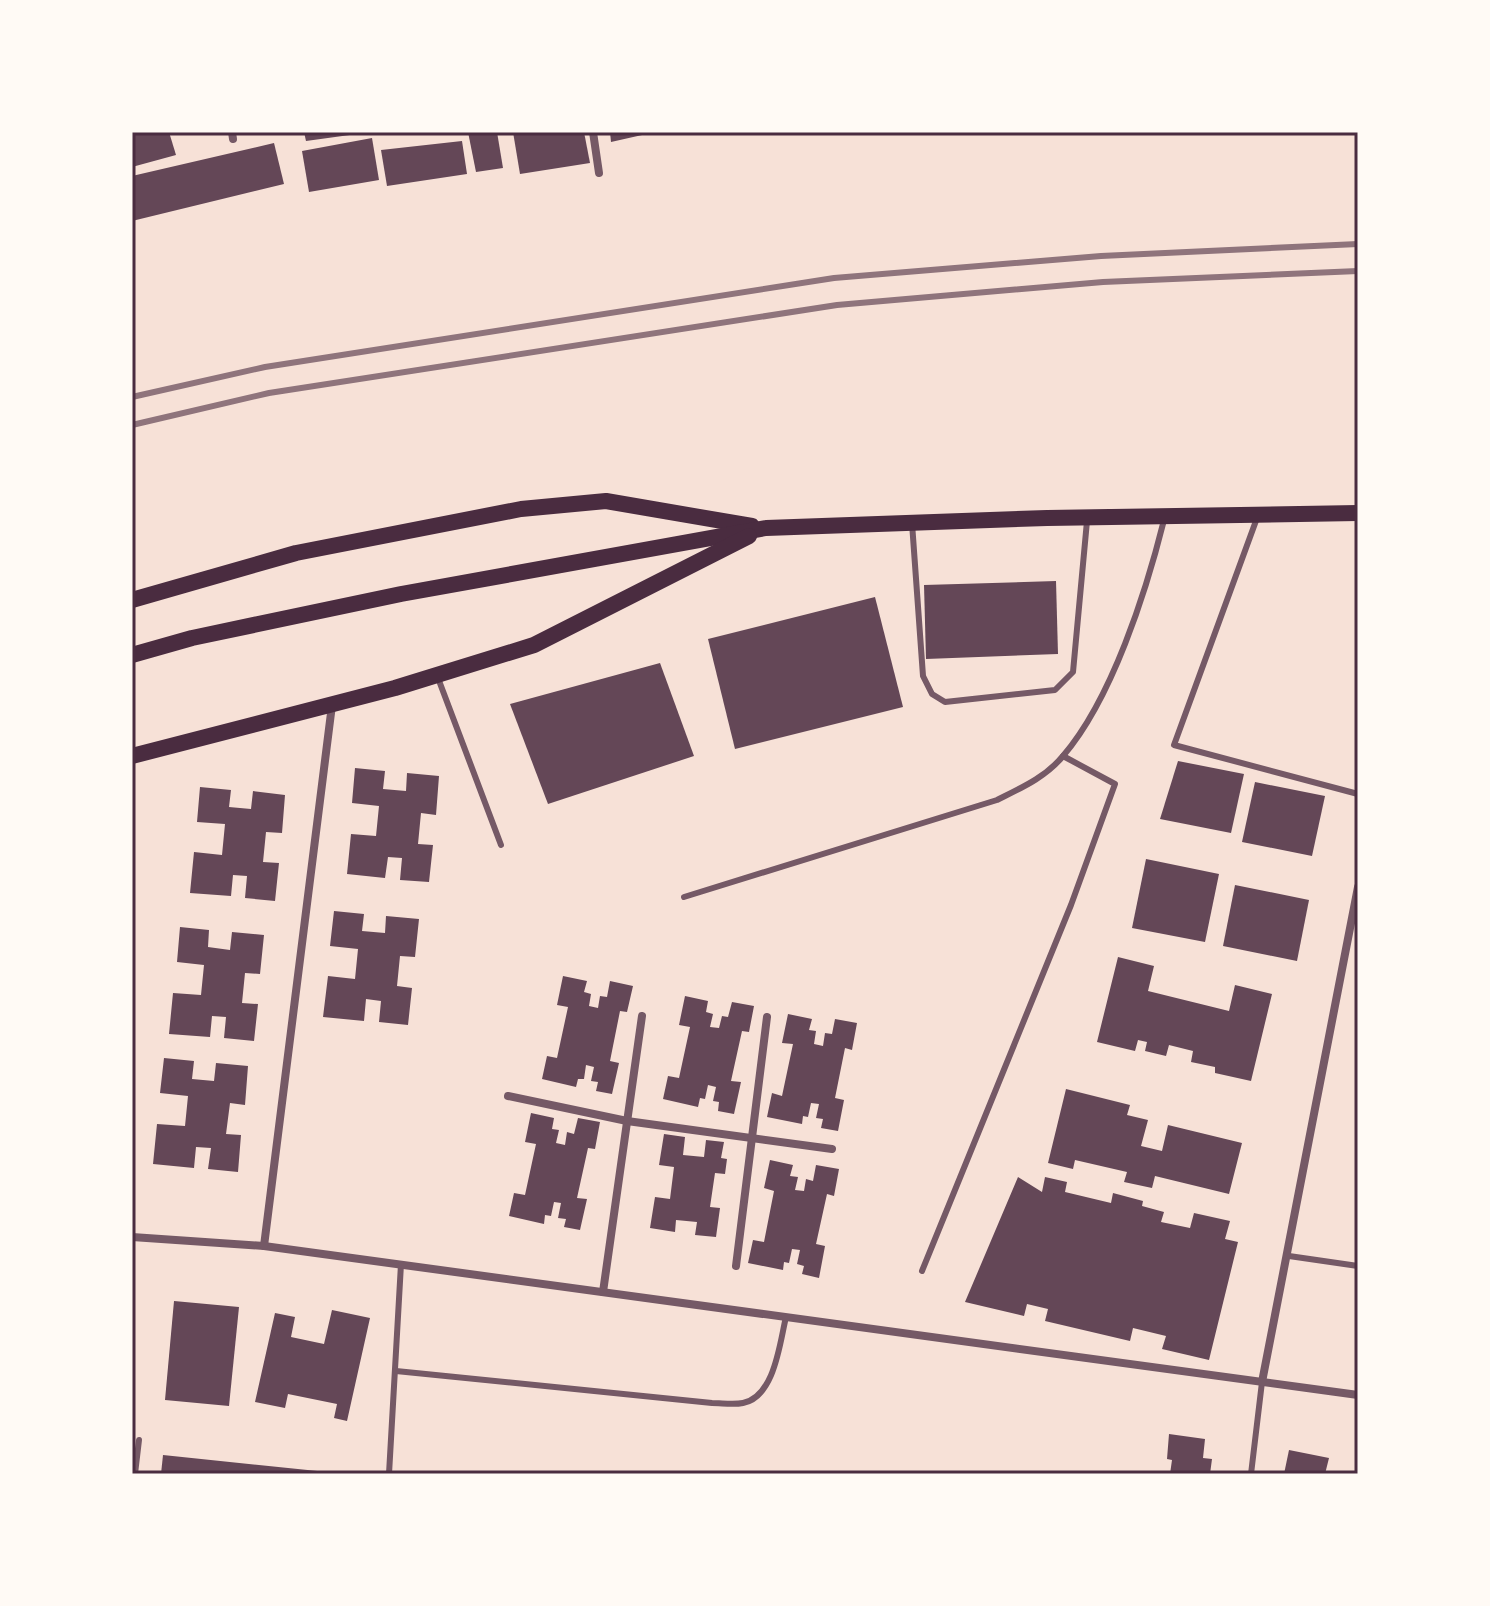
<svg xmlns="http://www.w3.org/2000/svg" width="1490" height="1606" font-family="Overpass,sans-serif">
  <rect width="100%" height="100%" fill="#f7e1d7"/>
  <g fill="#644757">
    <path d="M132 132H169L176 155 132 167Z"/>
    <path d="M304 132H357V134L306 141Z"/>
    <path d="M468 132H497L503 168 476 172Z"/>
    <path d="M513 132H584L590 163 520 174Z"/>
    <path d="M610 132H651V133L611 142Z"/>
    <path d="M372 138 379 180 309 192 302 151Z"/>
    <path d="M462 141 467 174 387 186 381 150Z"/>
    <path d="M274 143 284 184 132 221V176Z"/>
    <path d="M1056 581 1058 654 926 659 924 585Z"/>
    <path d="M875 597 903 707 735 749 708 639Z"/>
    <path d="M660 663 694 756 548 804 510 704Z"/>
    <path d="M1178 761 1244 774 1231 833 1160 819Z"/>
    <path d="M355 768 385 771 383 789 406 791 407 773 439 776 436 815 421 813 418 844 433 845 429 882 400 880 402 858 388 857 385 878 347 874 351 834 376 836 379 806 352 803Z"/>
    <path d="M1255 782 1325 796 1312 856 1242 842Z"/>
    <path d="M200 787 231 790 229 807 251 809 253 791 285 795 282 833 266 832 263 862 279 863 275 901 245 898 247 876 233 875 231 896 190 893 194 852 222 855 225 824 197 822Z"/>
    <path d="M1146 859 1219 874 1205 942 1132 928Z"/>
    <path d="M1235 885 1309 900 1297 961 1223 946Z"/>
    <path d="M334 911 364 914 362 931 385 933 386 916 419 919 415 957 400 956 397 986 412 988 408 1025 379 1022 381 1001 366 999 364 1021 323 1017 328 976 355 979 358 949 330 946Z"/>
    <path d="M180 927 209 930 208 947 230 950 232 932 264 935 260 974 245 973 242 1003 258 1004 254 1041 224 1038 226 1017 212 1016 210 1037 169 1034 173 993 201 995 204 965 177 962Z"/>
    <path d="M1118 957 1154 966 1148 991 1229 1011 1235 985 1272 994 1251 1081 1215 1073V1067L1191 1062 1193 1051 1169 1045 1166 1056 1145 1051 1147 1042 1138 1040 1135 1051 1097 1042Z"/>
    <path d="M563 976 587 981 584 992 591 994 589 1006 598 1008 600 996 607 997 610 981 633 986 627 1012 620 1011 610 1061 619 1063 612 1094 596 1091 598 1082 591 1081 594 1067 586 1065 584 1079H578L576 1087 542 1079 547 1056 557 1058 568 1007 557 1005Z"/>
    <path d="M685 996 708 1001 706 1012 713 1014 710 1027 719 1028 722 1016 728 1017 732 1002 754 1006 749 1032 742 1031 731 1081 741 1082 734 1114 718 1111 719 1102 713 1101 716 1087 708 1085 705 1099 700 1098 698 1107 663 1099 668 1076 679 1078 690 1027 679 1025Z"/>
    <path d="M788 1014 812 1019 809 1030 816 1031 814 1044 823 1046 825 1033 832 1034 835 1019 857 1023 852 1050 845 1048 835 1098 844 1100 838 1131 821 1128 823 1119 816 1118 819 1104 811 1103 808 1117 803 1116 802 1124 767 1117 772 1093 782 1096 793 1044 782 1043Z"/>
    <path d="M164 1058 194 1061 192 1079 214 1081 216 1063 248 1066 245 1105 230 1103 226 1134 241 1135 238 1172 208 1169 211 1148 196 1147 194 1168 153 1164 157 1124 185 1126 188 1096 160 1093Z"/>
    <path d="M1066 1089 1130 1105 1127 1115 1148 1120 1141 1146 1162 1151 1168 1125 1242 1143 1229 1194 1155 1176 1152 1188 1124 1182 1127 1172 1075 1160 1073 1169 1048 1163Z"/>
    <path d="M531 1113 554 1118 552 1129 559 1130 556 1143 565 1145 567 1132 574 1134 578 1118 600 1122 595 1149 588 1148 577 1198 587 1199 580 1230 564 1227 566 1219 558 1218 561 1203 554 1202 551 1216 545 1215 544 1224 509 1216 514 1193 525 1195 536 1144 525 1142Z"/>
    <path d="M664 1134 685 1137 683 1155 704 1157 706 1140 724 1142 721 1158 727 1159 725 1174 715 1173 710 1207 720 1208 716 1237 695 1235 697 1222 676 1220 675 1232 650 1228 655 1197 670 1199 674 1167 659 1165Z"/>
    <path d="M770 1160 793 1165 790 1176 798 1177 795 1190 804 1191 806 1179 813 1181 816 1165 839 1169 834 1196 827 1194 816 1244 825 1246 819 1278 802 1274 804 1266 797 1264 800 1250 792 1249 789 1263 784 1262 783 1270 748 1263 753 1240 764 1242 774 1191 764 1188Z"/>
    <path d="M1018 1177 1042 1192 1045 1177 1067 1182 1065 1192 1111 1203 1113 1193 1143 1201 1142 1206 1164 1212 1161 1222 1190 1228 1194 1213 1230 1221 1225 1239 1238 1242 1209 1360 1162 1349 1166 1336 1133 1328 1130 1341 1045 1321 1048 1309 1027 1304 1024 1316 965 1302Z"/>
    <path d="M174 1301 239 1307 229 1406 165 1400Z"/>
    <path d="M332 1310 370 1318 347 1421 334 1418 337 1404 288 1394 285 1408 255 1402 275 1313 295 1317 291 1337 324 1344Z"/>
    <path d="M1169 1434 1205 1439 1203 1458 1212 1459 1210 1474H1170L1172 1460 1167 1459Z"/>
    <path d="M1289 1450 1329 1458 1325 1474H1284Z"/>
    <path d="M163 1455 327 1472 326 1474H161Z"/>
  </g>
  <g fill="none" stroke-linecap="round" stroke-linejoin="round">
    <g stroke="#755966" stroke-width="6">
      <path d="M1257 518 1174 745 1358 794"/>
      <path d="M912 523 923 676 932 694 945 702 1055 690 1073 672 1087 521"/>
      <path d="M438 678 501 845"/>
      <path d="M684 897 997 800C1021 788 1046 777 1063 756 1112 699 1146 592 1164 520"/>
      <path d="M1289 1256 1358 1266"/>
      <path d="M922 1271 1071 905 1115 784 1063 756"/>
      <path d="M396 1371 712 1403C722 1403 733 1405 743 1403 775 1397 780 1341 786 1317"/>
      <path d="M135 1474 139 1440"/>
      <path d="M389 1474 401 1264"/>
      <path d="M1251 1474 1262 1382"/>
    </g>
    <g stroke="#755966" stroke-width="8">
      <path d="M232 132 233 139"/>
      <path d="M593 132 599 173"/>
      <path d="M508 1096 627 1121 832 1149"/>
      <path d="M132 1237 264 1246 1358 1395"/>
      <path d="M264 1246 332 705"/>
      <path d="M736 1266 767 1017"/>
      <path d="M603 1292 642 1016"/>
      <path d="M1262 1382 1358 887"/>
    </g>
    <g stroke="#4a2c40" stroke-width="16">
      <path d="M132 600 296 553 521 509 606 501 752 526"/>
      <path d="M132 655 192 638 401 594 766 528 1047 518 1358 513"/>
      <path d="M132 756 395 688 534 645 749 536"/>
    </g>
    <g stroke="#8f747c" stroke-width="6">
      <path d="M132 397 265 367 834 278 1101 256 1358 244"/>
      <path d="M132 425 269 393 837 305 1103 282 1358 271"/>
    </g>
  </g>
  <rect width="1490" height="1606" fill="none" stroke="#fffaf5" stroke-width="268"/>
  <rect x="134" y="134" width="1222" height="1338" fill="none" stroke="#4a2c40" stroke-width="3"/>
</svg>
